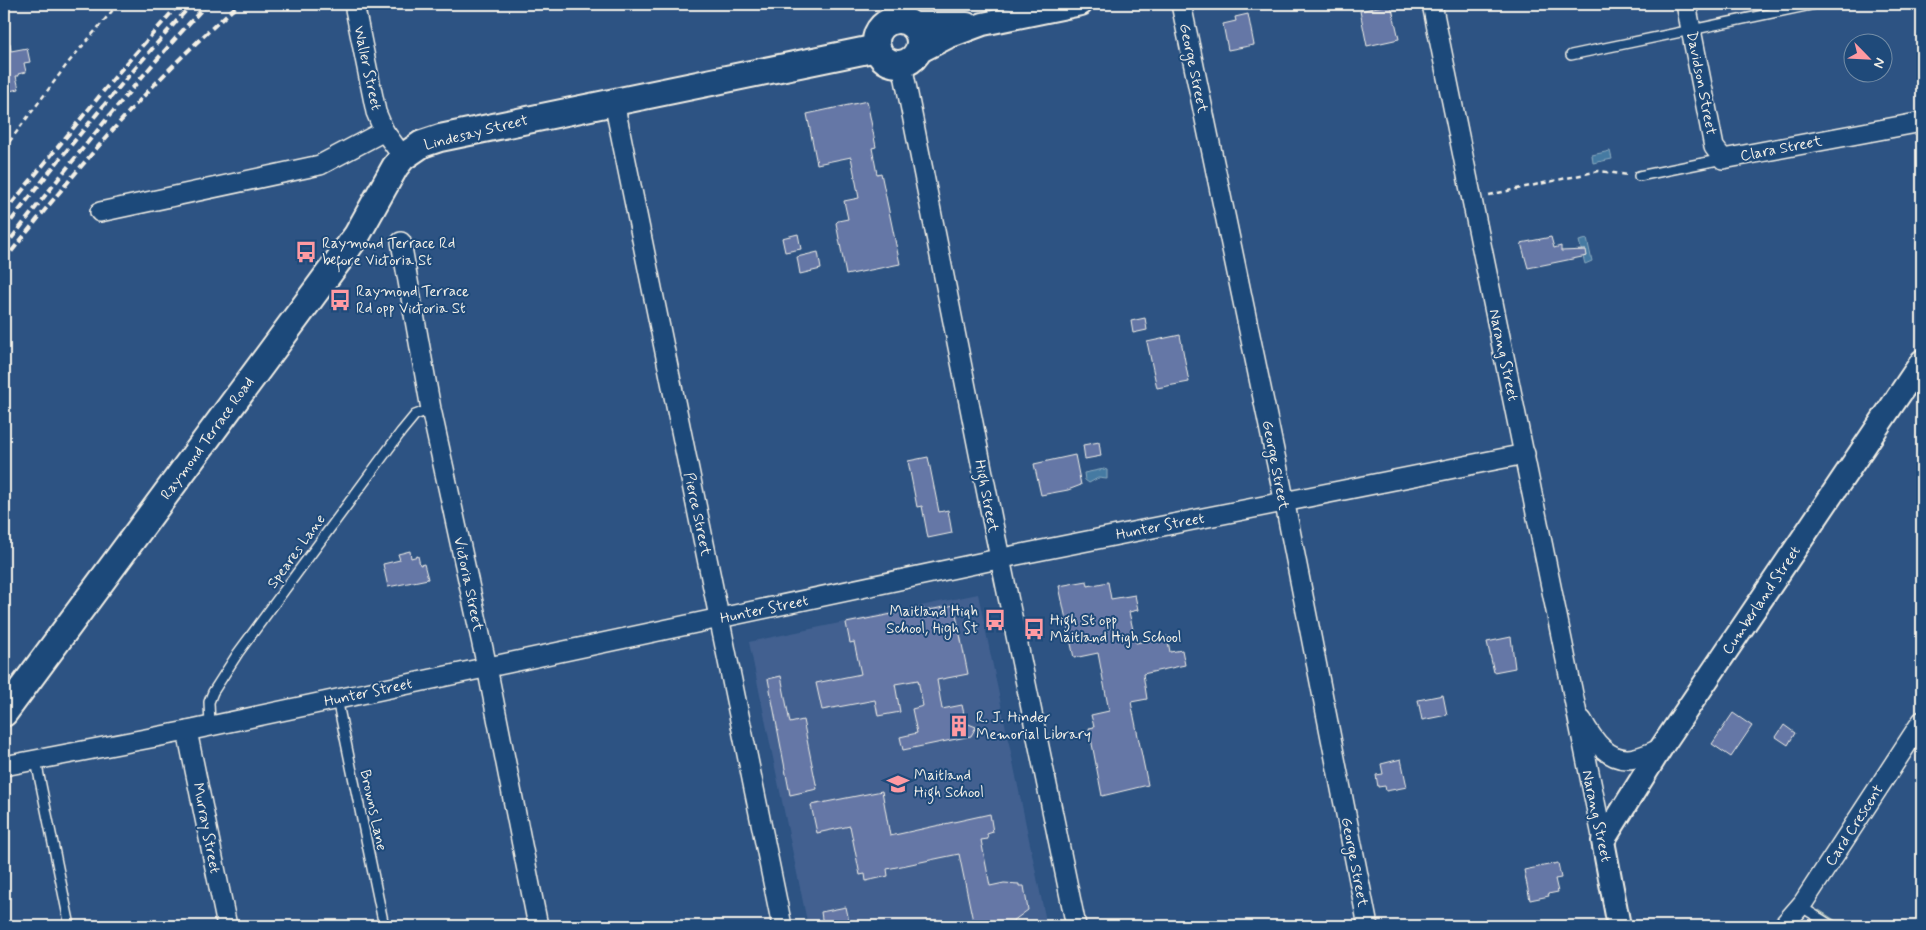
<svg xmlns="http://www.w3.org/2000/svg" width="1926" height="930" font-family="Mynerve,sans-serif">
  <rect width="100%" height="100%" fill="#2d5383"/>
  <filter id="ink" filterUnits="userSpaceOnUse"><feTurbulence type="fractalNoise" baseFrequency=".02" numOctaves="2"/><feDisplacementMap in="SourceGraphic" scale="10" xChannelSelector="R" yChannelSelector="G"/><feConvolveMatrix kernelMatrix="1 2 1 2 8 2 1 2 1" color-interpolation-filters="sRGB"/></filter>
  <g filter="url(#ink)">
    <path fill="#426190" d="M978 594 1047 926H808L749 642Z"/>
    <path fill="#578188" stroke="#a6b9b8" d="M1819 910 1844 926H1808Z"/>
    <g fill="#457aa2" stroke="#8baabe">
      <path d="M1610 151 1612 159 1593 163 1592 155Z"/>
      <path d="M1587 239 1592 261 1585 264 1579 241Z"/>
      <path d="M1104 469 1107 470V479L1098 478 1089 483 1085 480 1084 473Z"/>
    </g>
    <g fill="#6577a6" stroke="#f4f1e8">
      <path d="M1391 4 1399 39 1367 46 1360 11Z"/>
      <path d="M1248 14 1254 45 1228 50 1223 24 1236 21 1235 17Z"/>
      <path d="M10 43 11 51 27 48 30 62 24 63 26 72 18 74 19 76H16L19 89 4 92V44Z"/>
      <path d="M867 101 876 147 872 148 877 174 881 173 900 264 846 275 836 223 838 221 848 219 844 201 859 198 851 157 817 164 807 114Z"/>
      <path d="M798 234 801 249 785 252 782 238Z"/>
      <path d="M1551 237 1554 248 1561 246V251L1586 250 1587 256 1528 268 1521 243Z"/>
      <path d="M818 252 821 269 800 274 797 257Z"/>
      <path d="M1145 318 1147 330 1133 333 1131 321Z"/>
      <path d="M1180 335 1189 382 1157 388 1147 342Z"/>
      <path d="M1099 442 1101 456 1085 459 1083 445Z"/>
      <path d="M1075 455 1081 485 1068 490 1041 495 1034 464Z"/>
      <path d="M928 457 939 512 948 510 952 533 928 538 922 506 917 507 908 461Z"/>
      <path d="M410 551 411 558 418 556 420 565 424 564 428 579 388 587 383 564 400 560 398 554Z"/>
      <path d="M1087 581 1088 586 1108 582 1111 599 1135 595 1138 610 1129 612 1136 643 1167 636 1170 652 1182 650 1185 665 1143 674 1147 699 1131 702 1148 785 1102 796 1089 728 1094 727 1091 715 1109 711 1098 653 1074 658 1059 586Z"/>
      <path d="M954 605 968 674 937 680 942 709 962 705 966 723 976 727 971 736 903 750 900 737 917 733 912 709 923 706 918 680 895 684 900 712 878 716 875 700 822 710 816 683 861 674 854 642 850 643 846 623 923 608 924 611Z"/>
      <path d="M1511 637 1515 668 1494 672 1487 642Z"/>
      <path d="M781 676 790 723 803 720 817 789 790 795 768 679Z"/>
      <path d="M1443 695 1447 715 1422 720 1418 700Z"/>
      <path d="M1733 713 1752 726 1731 757 1712 744Z"/>
      <path d="M1784 725 1795 733 1788 745 1776 737Z"/>
      <path d="M1401 759 1407 787 1386 791 1385 786 1378 787 1376 775 1383 774 1381 764Z"/>
      <path d="M882 791 890 836 990 814 993 832 987 834 988 839 981 840 990 886 1004 883 1019 884V886H1024L1028 910 1013 921 998 924 999 926H974L959 854 887 869 888 876 866 881 865 874 860 875 850 826 817 833 811 805Z"/>
      <path d="M1558 863 1561 878 1555 879 1558 892 1548 894 1549 896 1530 900 1524 870Z"/>
      <path d="M846 907 850 926H823L821 912Z"/>
    </g>
    <g fill="none" stroke-linecap="round" stroke-linejoin="round">
      <g stroke="#f4f1e8" stroke-width="12">
        <g id="service">
          <path d="M1571 55 1816 4"/>
          <path d="M1639 176 1723 159"/>
          <path d="M337 699 384 926"/>
          <path d="M210 726 209 702 213 692 238 653 401 432 415 415 431 409"/>
          <path d="M36 761 70 926"/>
          <path d="M1800 906 1832 926"/>
        </g>
      </g>
      <g stroke="#f4f1e8" stroke-width="22">
        <g id="minor">
          <path d="M354 4 376 112 384 131"/>
          <path d="M1181 4 1281 484 1368 926"/>
          <path d="M1432 4 1603 841"/>
          <path d="M1686 4 1714 147 1723 159 1922 122"/>
          <path d="M902 64 993 524 1076 926"/>
          <path d="M614 102 782 926"/>
          <path d="M100 212 320 165 384 131 403 157"/>
          <path d="M401 242 431 409 487 667 538 926"/>
          <path d="M1582 720C1593 740 1609 764 1635 758 1644 756 1653 752 1661 748"/>
          <path d="M187 731 227 926"/>
          <path d="M4 766 187 731 1017 555 1525 454"/>
          <path d="M1783 926 1803 903 1922 721"/>
        </g>
      </g>
      <g stroke="#f4f1e8" stroke-width="26">
        <g id="tertiary">
          <path d="M911 24H967"/>
          <path d="M917 53 948 37 983 24 1081 4"/>
          <path d="M1619 926 1603 841 1661 748 1922 361"/>
        </g>
      </g>
      <g stroke="#f4f1e8" stroke-width="30">
        <g id="secondary">
          <circle cx="898" cy="42" r="22"/>
          <path d="M4 713 344 253 357 235 395 167 403 157 422 144 440 138 877 48"/>
        </g>
      </g>
      <g stroke="#f4f1e8" stroke-width="2.5" stroke-dasharray="5 4" stroke-linecap="butt">
        <path d="M4 149 68 63 118 4"/>
        <path d="M1489 195 1599 171 1628 175"/>
      </g>
      <use href="#service" stroke="#1f4a7a" stroke-width="9"/>
      <use href="#minor" stroke="#1f4a7a" stroke-width="19"/>
      <use href="#tertiary" stroke="#1f4a7a" stroke-width="22"/>
      <use href="#secondary" stroke="#1f4a7a" stroke-width="26"/>
      <g stroke="#f4f1e8" stroke-width="4" stroke-dasharray="8 4" stroke-linecap="butt">
        <path d="M4 213 119 72 179 4"/>
        <path d="M4 230C64 152 126 77 192 4"/>
        <path d="M4 248C69 165 135 81 207 4"/>
        <path d="M4 261C76 170 151 80 239 4"/>
      </g>
    </g>
  </g>
  <defs>
    <g id="bus-bare" transform="scale(1.725)"><path d="M-5-6H5V4H4V6H2V4H-2V6H-4V4H-5ZM-3.5-4V0h7V-4ZM-3.5 1.2v1.5H-2V1.2ZM2 1.2v1.5H3.5V1.2Z" fill="#ff9aa2" stroke="#1f4a7a" stroke-width="2.5" paint-order="stroke"/></g>
    <g id="building-bare" transform="scale(1.725)"><path d="M-4-6H4V6H1V3H-1V6H-4ZM-2.5-4.3h1.7v1.8h-1.7ZM.8-4.3h1.7v1.8H.8ZM-2.5-1h1.7V.8h-1.7ZM.8-1h1.7V.8H.8Z" fill="#ff9aa2" stroke="#1f4a7a" stroke-width="2.5" paint-order="stroke"/></g>
    <g id="school-bare" transform="scale(1.725)"><path d="M0-5L7-2L0 1L-7-2ZM-4 1L0 2.5L4 1V4Q0 6-4 4Z" fill="#ff9aa2" stroke="#1f4a7a" stroke-width="2.5" paint-order="stroke"/></g>
  </defs>
  <g fill-rule="evenodd">
    <use href="#bus-bare" x="306" y="252"/>
    <use href="#bus-bare" x="340" y="300"/>
    <use href="#bus-bare" x="995" y="620"/>
    <use href="#bus-bare" x="1034" y="629"/>
    <use href="#building-bare" x="959" y="726"/>
    <use href="#school-bare" x="898" y="784"/>
  </g>
  <g text-anchor="middle" stroke-width="4" stroke-linejoin="round" paint-order="stroke">
    <g font-size="15" fill="#f4f1e8" stroke="#1f4a7a">
      <text transform="translate(368 68) rotate(78)" y="5">Waller Street</text>
      <text transform="translate(1194 68) rotate(78)" y="5">George Street</text>
      <text transform="translate(1702 83) rotate(79)" y="5">Davidson Street</text>
      <text transform="translate(476 132) rotate(-14)" y="5">Lindesay Street</text>
      <text transform="translate(1781 148) rotate(-11)" y="5">Clara Street</text>
      <text transform="translate(1504 355) rotate(78)" y="5">Narang Street</text>
      <text transform="translate(207 438) rotate(-54)" y="5">Raymond Terrace Road</text>
      <text transform="translate(1276 465) rotate(79)" y="5">George Street</text>
      <text transform="translate(987 496) rotate(79)" y="5">High Street</text>
      <text transform="translate(698 514) rotate(78)" y="5">Pierce Street</text>
      <text transform="translate(1160 526) rotate(-11)" y="5">Hunter Street</text>
      <text transform="translate(296 551) rotate(-54)" y="5">Speares Lane</text>
      <text transform="translate(469 584) rotate(78)" y="5">Victoria Street</text>
      <text transform="translate(1761 600) rotate(-56)" y="5">Cumberland Street</text>
      <text transform="translate(764 609) rotate(-12)" y="5">Hunter Street</text>
      <text transform="translate(368 692) rotate(-12)" y="5">Hunter Street</text>
      <text transform="translate(374 810) rotate(78)" y="5">Browns Lane</text>
      <text transform="translate(1597 816) rotate(78)" y="5">Narang Street</text>
      <text transform="translate(1854 825) rotate(-57)" y="5">Card Crescent</text>
      <text transform="translate(207 828) rotate(79)" y="5">Murray Street</text>
      <text transform="translate(1355 862) rotate(79)" y="5">George Street</text>
    </g>
    <g font-size="15" fill="#f4f1e8" stroke="#1f4a7a" text-anchor="start">
      <text x="322" y="248">Raymond Terrace Rd<tspan x="322" dy="17">before Victoria St</tspan></text>
      <text x="356" y="296">Raymond Terrace<tspan x="356" dy="17">Rd opp Victoria St</tspan></text>
      <text x="978" y="616" text-anchor="end">Maitland High<tspan x="978" dy="17">School, High St</tspan></text>
      <text x="1050" y="625">High St opp<tspan x="1050" dy="17">Maitland High School</tspan></text>
      <text x="976" y="722">R. J. Hinder<tspan x="976" dy="17">Memorial Library</tspan></text>
      <text x="914" y="780">Maitland<tspan x="914" dy="17">High School</tspan></text>
    </g>
  </g>
  <rect width="1926" height="930" fill="none" stroke="#1f4a7a" stroke-width="20"/>
  <rect x="10" y="10" width="1906" height="910" fill="none" stroke="#f4f1e8" stroke-width="2" filter="url(#ink)"/>
  <g transform="translate(1868 58) rotate(114)"><circle r="24" fill="#1f4a7a" stroke="#748da6"/>
  <path d="M0-4L9 19L0 12L-9 19Z" fill="#ff9aa2"/>
  <text y="-8" font-size="14" font-weight="bold" text-anchor="middle" fill="#f4f1e8">N</text>
  </g>
</svg>
